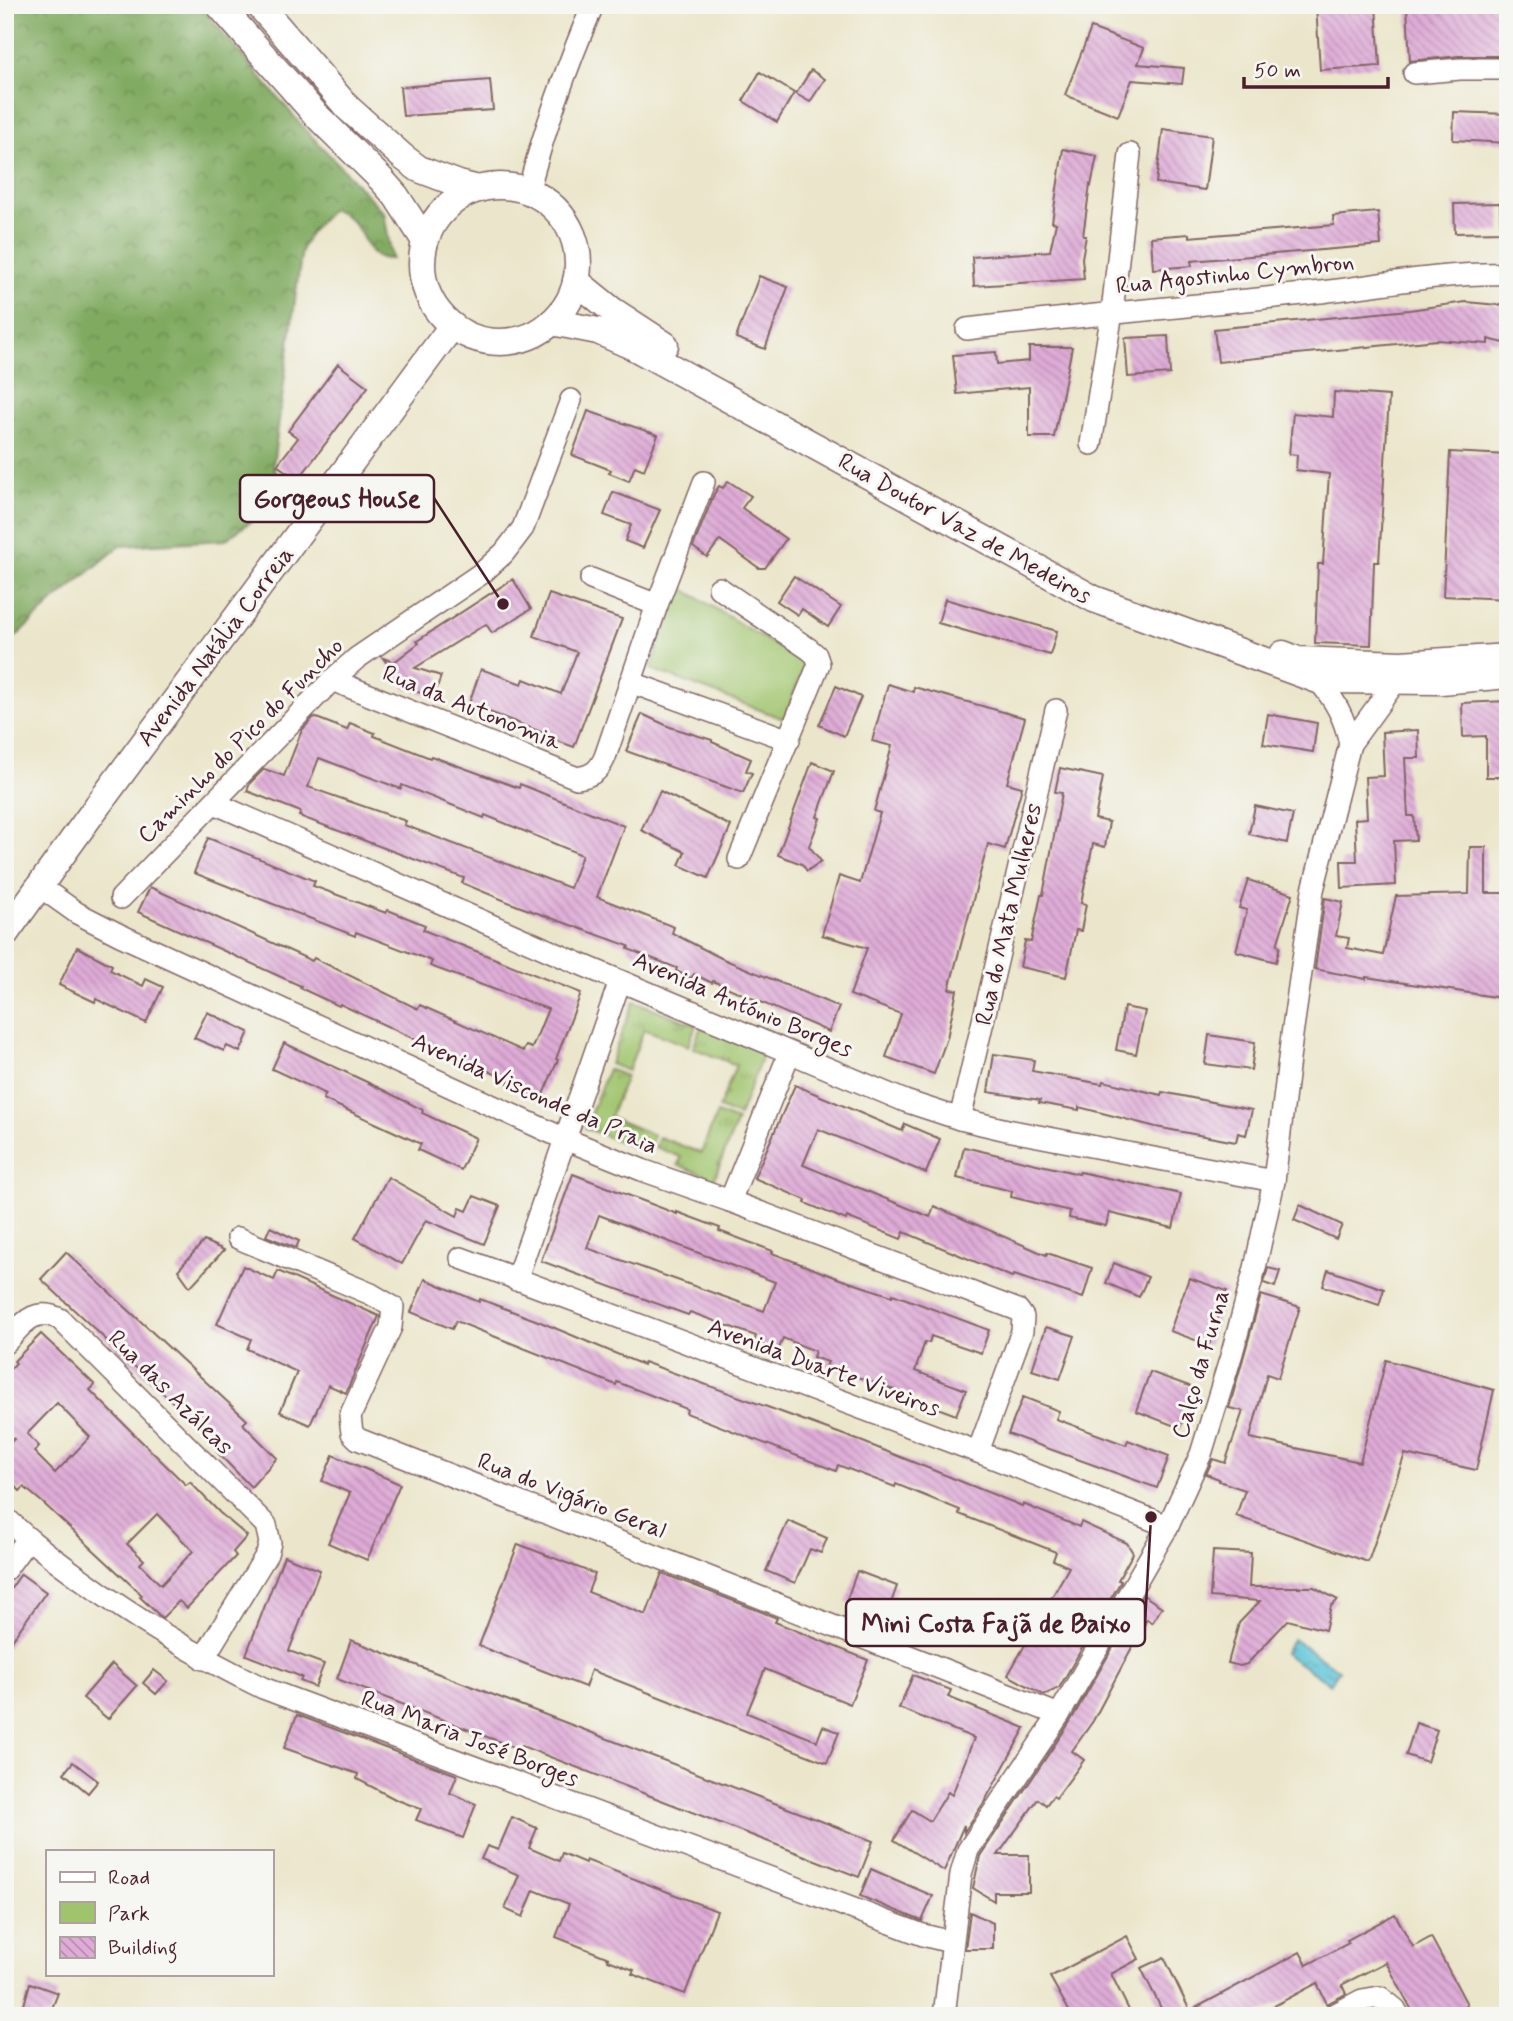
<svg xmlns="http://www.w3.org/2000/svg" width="1513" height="2021" font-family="Mynerve,sans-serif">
  <defs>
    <pattern id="grass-tufts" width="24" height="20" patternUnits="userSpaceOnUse" patternTransform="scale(1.75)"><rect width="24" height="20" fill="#a0c46d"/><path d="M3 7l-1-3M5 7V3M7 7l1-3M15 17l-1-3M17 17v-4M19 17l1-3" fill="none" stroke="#849f5a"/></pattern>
    <pattern id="forest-crowns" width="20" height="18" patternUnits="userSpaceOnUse" patternTransform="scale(1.75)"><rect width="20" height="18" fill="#80aa60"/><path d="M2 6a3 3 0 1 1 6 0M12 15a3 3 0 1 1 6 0" fill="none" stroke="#6b8a4f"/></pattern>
    <pattern id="water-ripples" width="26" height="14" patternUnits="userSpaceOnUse" patternTransform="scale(1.75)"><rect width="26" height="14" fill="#5cc4d8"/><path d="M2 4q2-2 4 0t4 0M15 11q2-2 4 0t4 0" fill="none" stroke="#4e9faf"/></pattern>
    <pattern id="building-back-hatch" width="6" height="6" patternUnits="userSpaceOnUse" patternTransform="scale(1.75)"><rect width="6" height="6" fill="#dfacd8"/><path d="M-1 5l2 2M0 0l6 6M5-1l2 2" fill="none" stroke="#b78baf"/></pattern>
  </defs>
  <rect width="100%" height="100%" fill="#f6f6f2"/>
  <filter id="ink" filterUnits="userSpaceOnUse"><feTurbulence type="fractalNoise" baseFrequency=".0143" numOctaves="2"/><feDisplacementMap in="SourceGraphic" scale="14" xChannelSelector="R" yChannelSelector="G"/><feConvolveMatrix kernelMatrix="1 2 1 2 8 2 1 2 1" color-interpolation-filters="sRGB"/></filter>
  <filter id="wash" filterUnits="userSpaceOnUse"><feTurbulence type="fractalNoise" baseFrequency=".00686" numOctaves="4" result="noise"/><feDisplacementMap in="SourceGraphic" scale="28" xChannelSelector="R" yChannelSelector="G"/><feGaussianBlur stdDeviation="1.57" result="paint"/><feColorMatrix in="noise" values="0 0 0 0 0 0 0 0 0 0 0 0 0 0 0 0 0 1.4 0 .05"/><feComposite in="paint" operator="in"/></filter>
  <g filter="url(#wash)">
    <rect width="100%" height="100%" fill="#ebe6cb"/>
    <g fill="url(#grass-tufts)" stroke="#75724c" stroke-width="2">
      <path d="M634 1001 696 1025 688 1046 644 1029 628 1071 610 1064Z"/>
      <path d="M701 1027 764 1051 739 1116 719 1108 736 1065 693 1048Z"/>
      <path d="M608 1069 626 1076 610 1117 654 1135 647 1152 585 1128Z"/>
      <path d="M717 1113 737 1121 714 1179 678 1165 681 1157 655 1147 659 1137 701 1153Z"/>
    </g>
    <path fill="url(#forest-crowns)" stroke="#656446" stroke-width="2" d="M5 5H199L304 128 384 213 392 259C365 260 367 237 352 221 347 216 338 213 332 209L312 230 302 248 273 465 286 496 225 540 120 546 55 600 5 647Z"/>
    <path fill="#a0c46d" stroke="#75724c" stroke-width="2" d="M679 586 805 664 784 719 651 669Z"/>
    <path fill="url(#water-ripples)" stroke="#537282" stroke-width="2" d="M1293 1639 1339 1670 1330 1684 1284 1653Z"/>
    <g id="blocks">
      <g fill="url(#building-back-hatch)" fill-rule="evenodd">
        <path d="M1316 5H1376L1380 66 1320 70Z"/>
        <path d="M1416 5H1506L1508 56H1459L1410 61 1407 8Z"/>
        <path d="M1091 28 1144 48 1138 64 1184 68 1182 84 1132 80 1118 116 1065 95Z"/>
        <path d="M811 70 825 79 810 102 796 94Z"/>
        <path d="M760 72 794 93 777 122 743 101Z"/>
        <path d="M490 80 493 110 403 116 400 87Z"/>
        <path d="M1454 112 1508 114V143L1453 140Z"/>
        <path d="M1163 129 1212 136 1205 190 1156 183Z"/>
        <path d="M1063 149 1097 156 1091 186 1090 185 1083 236H1086L1082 258 1084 279 974 286 972 257 1050 251 1056 223 1052 222Z"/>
        <path d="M1500 203 1501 232 1455 233 1454 204Z"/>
        <path d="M1378 212 1381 245 1191 261 1192 266 1153 269 1151 237 1189 234V237L1334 225 1333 216Z"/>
        <path d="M759 276 788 287 765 349 736 338Z"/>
        <path d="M1466 302 1508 306V344L1488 339V344L1437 340 1218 362 1214 329 1409 310Z"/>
        <path d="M1168 336 1170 374 1128 377 1125 338Z"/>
        <path d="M1029 347H1072L1054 437H1029V387L957 394 953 355 996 352 997 364 1029 361Z"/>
        <path d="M338 364 368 387 298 480 277 465 298 438 288 431Z"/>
        <path d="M1334 392 1389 396 1379 562H1374L1371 645 1315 643 1318 564H1323L1329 474 1296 470 1297 455 1289 454 1293 413 1333 417Z"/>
        <path d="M588 411 658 435 644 470 635 466 629 481 609 473 611 470 572 455Z"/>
        <path d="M1450 452 1508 455V599L1443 596Z"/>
        <path d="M728 481 751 496 742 508 786 539 765 568H759L720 540 707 557 693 547 714 494 719 486 723 488Z"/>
        <path d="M613 492 660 510 643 548 625 541 631 525 604 515Z"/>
        <path d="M794 576 841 607 828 627 802 609 798 615 777 601Z"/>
        <path d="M513 579 531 609 492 633 486 624 415 668 441 676 434 697 405 688 383 658 394 662 419 643 417 641Z"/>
        <path d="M549 594 622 619 574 747 543 736 544 733 492 713 468 706 481 669 522 684 524 679 561 694 577 652 534 636Z"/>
        <path d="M945 599 1057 631 1050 655 938 623Z"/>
        <path d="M888 684 913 692 914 687 1025 718 1007 783 1022 787 1005 849 988 844 949 989 957 990 947 1038 934 1074 886 1057 901 1014 850 995 867 948 822 935 839 876 860 883 880 813 874 811 892 746 872 741Z"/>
        <path d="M836 686 861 697 844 736 819 725Z"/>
        <path d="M1508 701V777H1486V736L1463 737 1462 703Z"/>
        <path d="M642 714 670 727 712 740V742L751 759 746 771 752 773 743 793 626 751Z"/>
        <path d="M1268 714 1317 723 1313 752 1263 744Z"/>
        <path d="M314 717 347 730 350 723 375 733 374 736 430 758 431 756 519 788 520 784 624 826 597 897 674 927 672 933 723 959 839 1007 829 1032 713 981 712 983 694 974 691 978 676 971 677 968 628 949 629 946 518 906 462 883 464 878 299 816 301 812 247 791 250 783 264 769 284 776 302 730ZM319 758 401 789 402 785 484 818 485 815 582 855 570 888 404 825 406 821 308 787Z"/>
        <path d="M1418 730 1419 758H1405L1408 816H1414L1416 840 1394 841 1396 885 1342 888 1341 861H1357L1355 819 1367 818 1365 777 1384 776 1382 732Z"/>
        <path d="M812 762 834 771 817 817 820 818 809 846 821 861 807 871 802 864 778 855Z"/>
        <path d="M1060 768 1103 777 1095 819 1109 822 1105 847 1093 844 1081 903 1086 904 1081 931 1076 930 1066 977 1020 967 1025 941 1031 942 1041 895H1043L1062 793 1055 792Z"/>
        <path d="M660 791 731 826 708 878 679 865 685 852 641 830Z"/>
        <path d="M1255 806 1293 814 1287 843 1249 834Z"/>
        <path d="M208 838 315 881 313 886 386 913 388 910 425 925 423 930 581 993 556 1059 558 1060 541 1099 508 1083 510 1081 448 1052 446 1054 340 1004 339 1006 300 988 301 986 138 912 150 887 312 961 314 958 418 1009 420 1005 523 1051 526 1046 532 1048 548 1009 430 966 432 961 356 932 355 936 194 873Z"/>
        <path d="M1470 847H1486V893H1508V999L1366 977V979L1315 969 1325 898 1343 902 1336 936 1349 938 1347 948 1383 955 1396 896 1469 894Z"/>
        <path d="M1248 880 1293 894 1277 945 1280 946 1276 962 1236 951 1247 910 1239 908Z"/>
        <path d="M77 947 112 965 110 970 143 986 146 979 163 987 146 1023 96 999 95 1002 59 985Z"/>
        <path d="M1124 1007 1145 1011 1136 1054 1116 1050Z"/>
        <path d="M207 1012 249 1032 240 1052 227 1046 224 1051 194 1038Z"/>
        <path d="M1209 1035 1255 1042 1251 1070 1205 1064Z"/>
        <path d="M284 1043 373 1085 423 1110 422 1113 476 1138 461 1170 418 1150 421 1144 323 1099 326 1094 272 1069Z"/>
        <path d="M994 1054 1034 1060 1032 1071 1102 1084 1103 1081 1161 1095 1162 1092 1252 1110 1246 1135 1238 1133 1236 1142 1156 1127 1079 1107V1110L1039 1103 1040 1100 988 1092Z"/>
        <path d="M795 1085 902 1131 905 1124 940 1139 926 1173 818 1129 803 1165 930 1217 934 1206 1046 1255 1047 1253 1092 1268 1083 1298 1014 1275 1012 1277 904 1232 901 1239 847 1217 846 1220 805 1203 806 1200 754 1178Z"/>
        <path d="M964 1147 1079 1174 1080 1172 1181 1194 1173 1228 1109 1213 1106 1226 1069 1218 1070 1211 1011 1197 1012 1191 957 1178Z"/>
        <path d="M573 1174 677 1214V1212L720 1228 719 1231 773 1251 772 1253 840 1279 892 1296 893 1294 989 1330 981 1353 931 1336 929 1343 925 1342 915 1371 966 1390 956 1415 919 1401 920 1399 826 1366 828 1362 813 1357 815 1351 783 1338 778 1351 754 1342 756 1336 690 1312 688 1315 541 1261ZM599 1215 775 1282 764 1311 587 1248Z"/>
        <path d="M388 1177 457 1216 460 1208 467 1211 474 1196 500 1206 484 1244 426 1220 402 1264 355 1238Z"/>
        <path d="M1300 1205 1342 1225 1336 1239 1294 1220Z"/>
        <path d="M270 1227 299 1241 296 1248 266 1236Z"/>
        <path d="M204 1241 224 1250 190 1287 178 1270Z"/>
        <path d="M66 1252 247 1420 243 1424 277 1458 251 1487 217 1452 222 1448 41 1279Z"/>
        <path d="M1114 1263 1148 1277 1139 1297 1106 1283Z"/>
        <path d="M243 1266 274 1280 278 1271 379 1316 346 1393 328 1385 310 1425 280 1412 297 1372 247 1349 251 1339 217 1324Z"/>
        <path d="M1268 1268 1280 1271 1275 1287 1264 1283Z"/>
        <path d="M1328 1270 1384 1289 1379 1305 1323 1286Z"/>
        <path d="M1189 1278 1227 1291 1209 1345 1170 1331Z"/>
        <path d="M425 1279 479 1302 480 1299 538 1321 643 1365 644 1362 863 1442 1022 1506 1023 1504 1079 1527 1081 1522 1127 1543 1133 1553 1118 1580 1121 1581 1059 1688 1044 1695 1008 1675 1069 1567 1053 1560 1056 1552 959 1514 960 1510 896 1484 895 1487 838 1465 836 1471 686 1413 687 1409 617 1382 616 1385 456 1321 452 1329 411 1312Z"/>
        <path d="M1261 1295 1300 1307 1278 1378 1267 1374 1250 1438 1360 1462 1386 1360 1494 1390 1476 1470 1405 1454 1368 1562 1236 1516 1245 1490 1219 1481V1479L1206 1474 1213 1459 1225 1463 1243 1411 1229 1408Z"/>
        <path d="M1046 1327 1075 1336 1060 1379 1032 1370Z"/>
        <path d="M41 1334 95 1385 90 1390 140 1440 186 1485 190 1482 220 1513 247 1536 233 1552 236 1556 187 1608 179 1601 162 1618 140 1597 142 1595 42 1502 24 1487 20 1491 5 1476V1448L14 1439 5 1431V1374L16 1363 14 1361ZM57 1403 90 1437 55 1473 34 1452 39 1446 27 1434ZM157 1514 193 1551 161 1585 140 1564 144 1560 127 1544Z"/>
        <path d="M1150 1372 1195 1388 1180 1428 1136 1411Z"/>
        <path d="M1023 1397 1059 1411 1056 1419 1126 1445 1128 1440 1169 1456 1157 1488 1008 1434Z"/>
        <path d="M333 1455 400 1484 367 1560 328 1543 350 1493 322 1481Z"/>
        <path d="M788 1521 827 1538 821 1553 810 1549 795 1583 766 1571Z"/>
        <path d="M518 1544 595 1574 588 1592 646 1615 662 1573 777 1618 775 1622 868 1660 850 1704 765 1669 747 1713 817 1741 823 1726 839 1732 827 1763 591 1670 585 1687 479 1646Z"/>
        <path d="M1213 1551 1251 1553 1249 1587H1314L1338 1600 1331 1606 1325 1630 1288 1620 1247 1664 1240 1666 1228 1663 1239 1623 1260 1601 1210 1597Z"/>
        <path d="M284 1556 320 1570 289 1651 324 1664 315 1687 300 1681 302 1677 246 1655Z"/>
        <path d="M857 1571 897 1586 886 1617 846 1602Z"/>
        <path d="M21 1574 46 1592 5 1650V1597Z"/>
        <path d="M1143 1595 1162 1607 1152 1623 1147 1619 1093 1721 1072 1751 1084 1760 1056 1798 1053 1796 1046 1805 1038 1799 998 1855H1029V1892H994V1901L973 1888 980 1856 1070 1722Z"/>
        <path d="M351 1640 873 1841 859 1877 522 1746 521 1750 337 1679Z"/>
        <path d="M112 1664 137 1686 108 1719 83 1698Z"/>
        <path d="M154 1670 168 1681 156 1694 143 1683Z"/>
        <path d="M913 1675 951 1690 948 1697 1025 1728 985 1801 964 1832V1825L944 1871 894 1840 912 1810 930 1821 948 1792 952 1795 974 1738 899 1708Z"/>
        <path d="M297 1715 457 1775 450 1793 476 1804 463 1838 416 1820 421 1809 395 1799 357 1779 358 1774 284 1748Z"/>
        <path d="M1416 1723 1437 1730 1427 1762 1406 1755Z"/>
        <path d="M73 1762 98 1781 88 1793 64 1773Z"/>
        <path d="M512 1817 537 1828 529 1848 559 1861 562 1853 585 1863 586 1860 717 1911 685 1994 632 1974 634 1970 608 1960 609 1958 556 1937 569 1904 534 1890 523 1917 505 1909 519 1875 481 1859 487 1846 498 1850Z"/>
        <path d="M871 1869 933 1896 922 1921 860 1896Z"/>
        <path d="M970 1912 993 1923V1949H965Z"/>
        <path d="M1395 1914 1413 1947 1431 1937 1467 2004 1446 2016H1415L1386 1962 1345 1983 1342 1985 1346 1994 1327 2004 1317 1983 1255 2016H1165L1141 1968 1164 1957 1190 2011 1300 1952 1307 1965 1349 1943 1347 1940Z"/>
        <path d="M1127 1936 1139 1959 1111 1974 1132 2016H1072L1050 1977Z"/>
        <path d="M30 1983 58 1993 49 2016H21Z"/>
      </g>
    </g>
  </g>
  <g filter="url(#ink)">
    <use href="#blocks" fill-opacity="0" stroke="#826563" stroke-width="2"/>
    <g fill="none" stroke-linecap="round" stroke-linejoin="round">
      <g stroke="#826563" stroke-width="24">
        <g id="minor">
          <path d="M1414 73 1460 69H1508"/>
          <path d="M528 192C545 127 567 66 593 5"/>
          <path d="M967 329C1082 315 1197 306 1312 293 1377 286 1442 272 1508 274"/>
          <path d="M1091 444 1112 312 1130 154"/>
          <path d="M591 579 657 605"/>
          <path d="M719 588 809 649 816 655 819 664 739 859"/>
          <path d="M332 680 577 778C592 776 599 771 605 757L657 605 704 482"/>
          <path d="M1318 680C1335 700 1345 718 1350 744"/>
          <path d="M630 682 789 740"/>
          <path d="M214 803 566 958 905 1101 960 1119 1007 1130 1274 1181"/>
          <path d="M39 886 77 913 120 935 565 1139 642 1170 730 1201 1018 1310 1023 1317 1022 1331 978 1452"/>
          <path d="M121 898 332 680 357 658 482 573 504 553 523 528 571 400"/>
          <path d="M960 1119 1056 710"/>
          <path d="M730 1201 789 1054"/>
          <path d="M238 1238 371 1294 393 1307 391 1327 350 1416 352 1433 358 1439 1059 1715"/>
          <path d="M461 1258 978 1452 1168 1526"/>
          <path d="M516 1280 620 981"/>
          <path d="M5 1343C23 1325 32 1306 60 1319L266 1525 270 1543 267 1554 203 1659"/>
          <path d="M5 1517C28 1540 54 1559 80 1578 139 1622 197 1656 263 1688L923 1935 951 1942"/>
          <path d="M5 1570 28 1539"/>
          <path d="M944 2016 961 1874 968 1850 1059 1715 1168 1526 1201 1454 1232 1353 1255 1268 1274 1181 1292 1035 1313 890 1332 815 1350 744 1395 682"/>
          <path d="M1332 2016 1362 2000 1380 1997 1395 2009 1399 2016"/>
        </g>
      </g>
      <g stroke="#826563" stroke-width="29">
        <g id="tertiary">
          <path d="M219 5 317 116 381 179 396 196 425 241"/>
          <path d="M259 5 348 108 403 157 419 169 459 184 479 189"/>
          <circle cx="500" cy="264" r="78"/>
          <path d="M576 281 613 311 665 345"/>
          <path d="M552 322 598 331 634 347 1094 599 1318 680 1441 681 1508 675"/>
          <path d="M1283 654 1298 660 1401 664 1508 657"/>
          <path d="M5 934 95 809 452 326"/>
        </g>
      </g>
      <use href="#minor" stroke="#fff" stroke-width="21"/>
      <use href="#tertiary" stroke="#fff" stroke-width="26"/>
    </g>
  </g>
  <g text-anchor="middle" stroke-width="6" stroke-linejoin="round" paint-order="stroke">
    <g font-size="24" fill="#4a1f2b" stroke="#f6f6f2">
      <text transform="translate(1235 273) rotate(-6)" y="8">Rua Agostinho Cymbron</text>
      <text transform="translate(965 528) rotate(29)" y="8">Rua Doutor Vaz de Medeiros</text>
      <text transform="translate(215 646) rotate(-53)" y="8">Avenida Natália Correia</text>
      <text transform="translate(472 707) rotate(22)" y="8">Rua da Autonomia</text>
      <text transform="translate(240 740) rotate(-45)" y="8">Caminho do Pico do Funcho</text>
      <text transform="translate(1008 914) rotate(-77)" y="8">Rua do Mata Mulheres</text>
      <text transform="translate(743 1004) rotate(23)" y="8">Avenida António Borges</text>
      <text transform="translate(535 1093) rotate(24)" y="8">Avenida Visconde da Praia</text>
      <text transform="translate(1200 1364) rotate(-74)" y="8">Calço da Furna</text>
      <text transform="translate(824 1367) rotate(20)" y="8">Avenida Duarte Viveiros</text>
      <text transform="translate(171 1392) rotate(45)" y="8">Rua das Azáleas</text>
      <text transform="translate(572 1495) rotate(21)" y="8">Rua do Vigário Geral</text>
      <text transform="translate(470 1738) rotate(21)" y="8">Rua Maria José Borges</text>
    </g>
  </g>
  <path fill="none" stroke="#4a1f2b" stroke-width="2.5" d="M503 604L434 498M1151 1517L1145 1623"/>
  <g fill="#4a1f2b" stroke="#f6f6f2" stroke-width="2.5">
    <circle cx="503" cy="604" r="7"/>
    <circle cx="1151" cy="1517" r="7"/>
  </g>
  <g fill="#f6f6f2" stroke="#4a1f2b" stroke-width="2.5">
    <rect x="240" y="475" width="194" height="47" rx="7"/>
    <rect x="846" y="1599" width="299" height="47" rx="7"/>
  </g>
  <g font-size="26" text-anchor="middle" font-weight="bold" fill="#4a1f2b">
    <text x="337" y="507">Gorgeous House</text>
    <text x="996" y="1632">Mini Costa Fajã de Baixo</text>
  </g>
  <rect width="1513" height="2021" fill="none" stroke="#f6f6f2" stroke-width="28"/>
  <rect x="46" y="1850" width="228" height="126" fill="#f6f6f2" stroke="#b1a0a2" stroke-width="2"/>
  <rect x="60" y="1872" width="35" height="10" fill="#ffffff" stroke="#b1a0a2" stroke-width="2"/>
  <text x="108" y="1884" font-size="21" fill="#4a1f2b">Road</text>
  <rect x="60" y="1902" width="35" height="21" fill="#a0c46d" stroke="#b1a0a2" stroke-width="2"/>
  <text x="108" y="1920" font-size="21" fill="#4a1f2b">Park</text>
  <rect x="60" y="1937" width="35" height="21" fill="url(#building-back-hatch)" stroke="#b1a0a2" stroke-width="2"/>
  <text x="108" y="1954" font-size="21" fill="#4a1f2b">Building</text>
  <path d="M1244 77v10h144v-10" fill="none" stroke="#4a1f2b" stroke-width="3.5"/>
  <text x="1254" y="77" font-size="21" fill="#4a1f2b" stroke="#f6f6f2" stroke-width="5" paint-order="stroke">50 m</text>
</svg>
